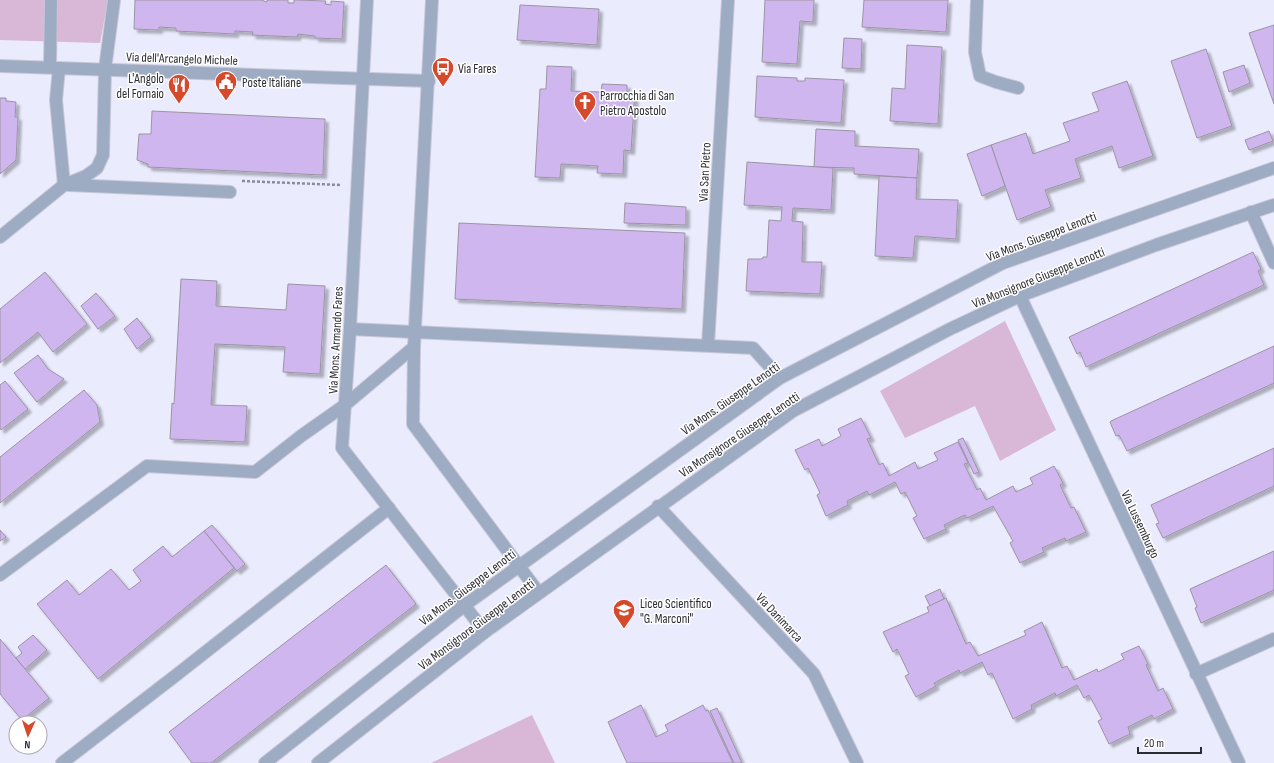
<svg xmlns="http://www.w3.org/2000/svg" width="1274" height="763" font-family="'Sofia Sans Condensed',sans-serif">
  <defs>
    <filter id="shadow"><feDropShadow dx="3.5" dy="3.5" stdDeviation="1" flood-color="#0004"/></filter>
  </defs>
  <rect width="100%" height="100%" fill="#eaebfd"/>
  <g fill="#d8b7d7">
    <path d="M0 0H108L100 43 0 40Z"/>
    <path d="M1005 321 1056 430 1000 461 975 406 905 438 880 391Z"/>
    <path d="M532 715 555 763H431Z"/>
  </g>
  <g fill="#d0b6ef" stroke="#9b94a4" filter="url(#shadow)">
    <path d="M135 0H261L267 2V0H288V3H294V0H297L326 1 325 4 331 5V1L344 2 342 39 315 38V36L298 34 297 37 252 35 253 32 235 31V34L176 31V28L159 27V30L134 29Z"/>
    <path d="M765 0H814L813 22 800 21 797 64 762 62Z"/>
    <path d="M864 0H948L946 32 862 27Z"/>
    <path d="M520 5 599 9 597 45 517 40Z"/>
    <path d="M1274 25V104L1249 33Z"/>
    <path d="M844 38 862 39 861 69 842 68Z"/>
    <path d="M907 45 942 47 938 124 890 121 892 88 905 89Z"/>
    <path d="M1206 49 1232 126 1197 138 1171 61Z"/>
    <path d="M1244 65 1250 83 1229 92 1223 72Z"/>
    <path d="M547 66 572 67 571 91 601 92 602 84 627 85V93H635L631 151 624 150 623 174 597 173 598 166 561 164 560 178 535 177 540 89H546Z"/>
    <path d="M757 76 797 78V81H805V78L844 80 841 123 755 117Z"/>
    <path d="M1127 81 1153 156 1119 168 1112 146 1075 159 1081 178 1045 190 1051 207 1017 220 991 145 1026 133 1033 154 1070 141 1063 123 1099 111 1092 93Z"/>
    <path d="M0 98H6V101L16 102 15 117H18L16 160 0 174Z"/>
    <path d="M152 111 325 119 323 175 148 167V164L137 160 139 134H151Z"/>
    <path d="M816 129 855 131V146L919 149 917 178 854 174V168L814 167Z"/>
    <path d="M1269 131 1273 141 1249 150 1245 140Z"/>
    <path d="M991 145 1005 186 982 196 967 154Z"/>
    <path d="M747 162 833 168 831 210 793 208 792 221 803 222 802 262H822L820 294 746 291 748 259H762L763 257H767L769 220 781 221 782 207 744 205Z"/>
    <path d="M879 176 917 178 916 199 958 200 956 239 915 236 913 258 875 256Z"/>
    <path d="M625 203 686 207V225L624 223Z"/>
    <path d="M459 223 685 233 682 309 455 299Z"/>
    <path d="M1253 252 1261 269 1258 271 1264 285 1086 367 1080 352 1077 354 1069 337Z"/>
    <path d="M45 272 87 324 53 352 38 332 0 363V309Z"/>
    <path d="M181 279 217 281 216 306 286 310 288 284 325 286 320 374 283 372 285 347 215 344 211 405 247 406 245 442 170 439 172 403 174 404Z"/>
    <path d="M96 293 115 316 98 329 81 306Z"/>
    <path d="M137 318 151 337 137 349 124 329Z"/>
    <path d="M1274 346V383L1127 451 1119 435 1116 436 1110 422 1111 421Z"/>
    <path d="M38 355 48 369 64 379 37 402 14 373Z"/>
    <path d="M5 381 28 409 1 430 0 428V385Z"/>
    <path d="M84 390 97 405 100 422 0 503V457Z"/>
    <path d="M861 418 871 438 867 439 879 465 883 463 889 476 915 462 918 469 938 460 934 453 958 442 968 463 964 464 977 490 980 488 986 500 1013 486 1016 492 1033 484 1030 478 1054 466 1063 483 1060 485 1071 508 1074 507 1086 532 1066 541 1065 538 1042 548 1044 552 1020 563 1010 543 1013 541 993 506 967 518 965 515 954 520 944 525 946 529 924 539 913 518 917 516 905 492 901 494 895 482 869 495 867 491 847 501 848 505 826 516 817 495 820 493 808 468 805 470 795 450 819 439 822 446 841 436 838 429Z"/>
    <path d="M963 438 979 472 974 474 958 440Z"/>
    <path d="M1274 448V486L1163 538 1156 524 1159 523 1151 505Z"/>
    <path d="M212 525 245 564 237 571 204 531Z"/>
    <path d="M0 530 6 537 0 541Z"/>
    <path d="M204 531 234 568 98 679 37 604 67 580 79 595 111 569 129 590 141 581 133 570 163 546 172 557Z"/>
    <path d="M1274 551V590L1201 623 1195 608 1197 607 1190 589Z"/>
    <path d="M386 565 416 604 211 763H192L169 732Z"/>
    <path d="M940 589 944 599 930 606 925 596Z"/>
    <path d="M946 598 966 644 970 642 978 656 1026 635 1024 631 1042 622 1062 668 1067 666 1074 680 1097 669 1098 672 1124 659 1121 654 1139 646 1148 664 1146 665 1158 691 1163 688 1173 709 1154 719 1152 715 1128 727 1130 734 1109 744 1098 721 1102 719 1089 695 1084 698 1077 685 1056 696 1055 693 1031 705 1032 709 1013 719 992 673 988 675 982 662 960 673 959 670 934 683 936 686 916 697 905 676 909 674 897 649 893 652 883 632 929 612 927 607Z"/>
    <path d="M33 635 47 650 25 669 16 658 22 653 18 647Z"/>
    <path d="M0 639 49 698 22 720 0 694Z"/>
    <path d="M641 705 656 737 668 731 665 725 703 705 706 711 708 710 733 763H627L608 722Z"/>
    <path d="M717 708 742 763H734L710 711Z"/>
  </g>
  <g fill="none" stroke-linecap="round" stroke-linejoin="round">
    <g stroke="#c8c8d8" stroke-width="14">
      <g id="pedestrian">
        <path d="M50 67 51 0"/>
        <path d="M1196 674 1274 639"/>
      </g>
    </g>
    <g stroke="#c8c8d8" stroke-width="14">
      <g id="minor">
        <path d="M367 0 350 329 342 448 485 632"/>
        <path d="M432 0 414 347 413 424 539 593"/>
        <path d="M977 0 975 52 980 76 996 82 1018 88"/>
        <path d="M0 66 429 81"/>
        <path d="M59 68 56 100 64 185"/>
        <path d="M69 185 230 192"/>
        <path d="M1251 212 1274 263"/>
        <path d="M0 237 64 185 86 176 97 168 103 155 105 69 114 0"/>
        <path d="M1020 296 1239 763"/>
        <path d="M350 329 753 348 780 378"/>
        <path d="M708 345 728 0"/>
        <path d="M658 506 814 674 857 763"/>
        <path d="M0 575 147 466 255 472 301 436 345 405 414 347"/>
        <path d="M62 763 175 676 389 508"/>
        <path d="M265 763 465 605 780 378 1003 263 1274 168"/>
        <path d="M318 763 485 632 793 411 950 329 1020 296 1156 245 1274 205"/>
      </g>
    </g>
    <path stroke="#8b8b98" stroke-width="2.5" stroke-dasharray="3 2" stroke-linecap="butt" d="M242 181 341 185"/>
    <use href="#pedestrian" stroke="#9dabc3" stroke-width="12"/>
    <use href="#minor" stroke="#9dabc3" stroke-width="12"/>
  </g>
  <defs>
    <g id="bus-pin" transform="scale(1.15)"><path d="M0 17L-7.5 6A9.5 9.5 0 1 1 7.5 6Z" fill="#d54a2c" stroke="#fff"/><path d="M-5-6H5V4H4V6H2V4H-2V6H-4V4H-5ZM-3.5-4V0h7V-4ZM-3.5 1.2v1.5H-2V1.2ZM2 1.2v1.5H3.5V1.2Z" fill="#fff"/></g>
    <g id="civic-pin" transform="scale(1.15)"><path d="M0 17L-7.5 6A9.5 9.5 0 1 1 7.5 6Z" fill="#d54a2c" stroke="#fff"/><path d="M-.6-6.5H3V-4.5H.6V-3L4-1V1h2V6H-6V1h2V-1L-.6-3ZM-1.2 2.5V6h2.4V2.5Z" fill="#fff"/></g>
    <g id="restaurant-pin" transform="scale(1.15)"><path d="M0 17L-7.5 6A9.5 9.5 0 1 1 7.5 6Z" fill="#d54a2c" stroke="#fff"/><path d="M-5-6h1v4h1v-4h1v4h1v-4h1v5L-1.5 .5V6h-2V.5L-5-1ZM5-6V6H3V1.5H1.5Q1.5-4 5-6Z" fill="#fff"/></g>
    <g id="church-pin" transform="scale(1.15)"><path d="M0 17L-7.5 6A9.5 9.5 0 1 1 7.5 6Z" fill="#d54a2c" stroke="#fff"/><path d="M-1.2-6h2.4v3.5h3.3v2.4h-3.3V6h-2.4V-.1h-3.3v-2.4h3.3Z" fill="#fff"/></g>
    <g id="school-pin" transform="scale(1.15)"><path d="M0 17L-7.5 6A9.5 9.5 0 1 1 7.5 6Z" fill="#d54a2c" stroke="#fff"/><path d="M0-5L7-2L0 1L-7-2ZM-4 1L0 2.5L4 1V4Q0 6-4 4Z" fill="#fff"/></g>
  </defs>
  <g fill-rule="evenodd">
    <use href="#bus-pin" x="443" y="68"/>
    <use href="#civic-pin" x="226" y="82"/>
    <use href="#restaurant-pin" x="179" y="85"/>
    <use href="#church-pin" x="585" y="102"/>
    <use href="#school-pin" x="624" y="610"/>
  </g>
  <g text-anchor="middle" stroke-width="3" stroke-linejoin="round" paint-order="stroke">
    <g font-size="13" fill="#2b2b32" stroke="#fff">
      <text transform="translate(182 58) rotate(2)" y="5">Via dell'Arcangelo Michele</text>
      <text transform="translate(704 172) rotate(-87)" y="5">Via San Pietro</text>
      <text transform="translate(1041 236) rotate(-21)" y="5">Via Mons. Giuseppe Lenotti</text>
      <text transform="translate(1038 277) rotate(-22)" y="5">Via Monsignore Giuseppe Lenotti</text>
      <text transform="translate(335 340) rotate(-87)" y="5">Via Mons. Armando Fares</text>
      <text transform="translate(730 398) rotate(-35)" y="5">Via Mons. Giuseppe Lenotti</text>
      <text transform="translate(739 434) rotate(-34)" y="5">Via Monsignore Giuseppe Lenotti</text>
      <text transform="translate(1141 524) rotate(65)" y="5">Via Lussemburgo</text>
      <text transform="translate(467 587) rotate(-37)" y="5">Via Mons. Giuseppe Lenotti</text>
      <text transform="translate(780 617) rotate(47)" y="5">Via Danimarca</text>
      <text transform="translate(476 624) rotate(-37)" y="5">Via Monsignore Giuseppe Lenotti</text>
    </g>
    <g font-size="13" fill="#2b2b32" stroke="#fff" text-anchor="start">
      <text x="458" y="73">Via Fares</text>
      <text x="164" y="83" text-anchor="end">L'Angolo<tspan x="164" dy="15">del Fornaio</tspan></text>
      <text x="242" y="87">Poste Italiane</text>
      <text x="600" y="100">Parrocchia di San<tspan x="600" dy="15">Pietro Apostolo</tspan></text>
      <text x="640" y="608">Liceo Scientifico<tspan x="640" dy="15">"G. Marconi"</tspan></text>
    </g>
  </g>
  <g transform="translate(28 735) rotate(183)"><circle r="19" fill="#ffffff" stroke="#aaaaad"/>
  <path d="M0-3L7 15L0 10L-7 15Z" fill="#d54a2c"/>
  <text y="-6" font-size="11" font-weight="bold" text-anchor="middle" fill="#2b2b32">N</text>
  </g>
  <path d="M1138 747v6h63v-6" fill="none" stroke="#2b2b32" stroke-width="2"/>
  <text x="1144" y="747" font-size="12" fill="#2b2b32" stroke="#ffffff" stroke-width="3" paint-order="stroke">20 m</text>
</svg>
